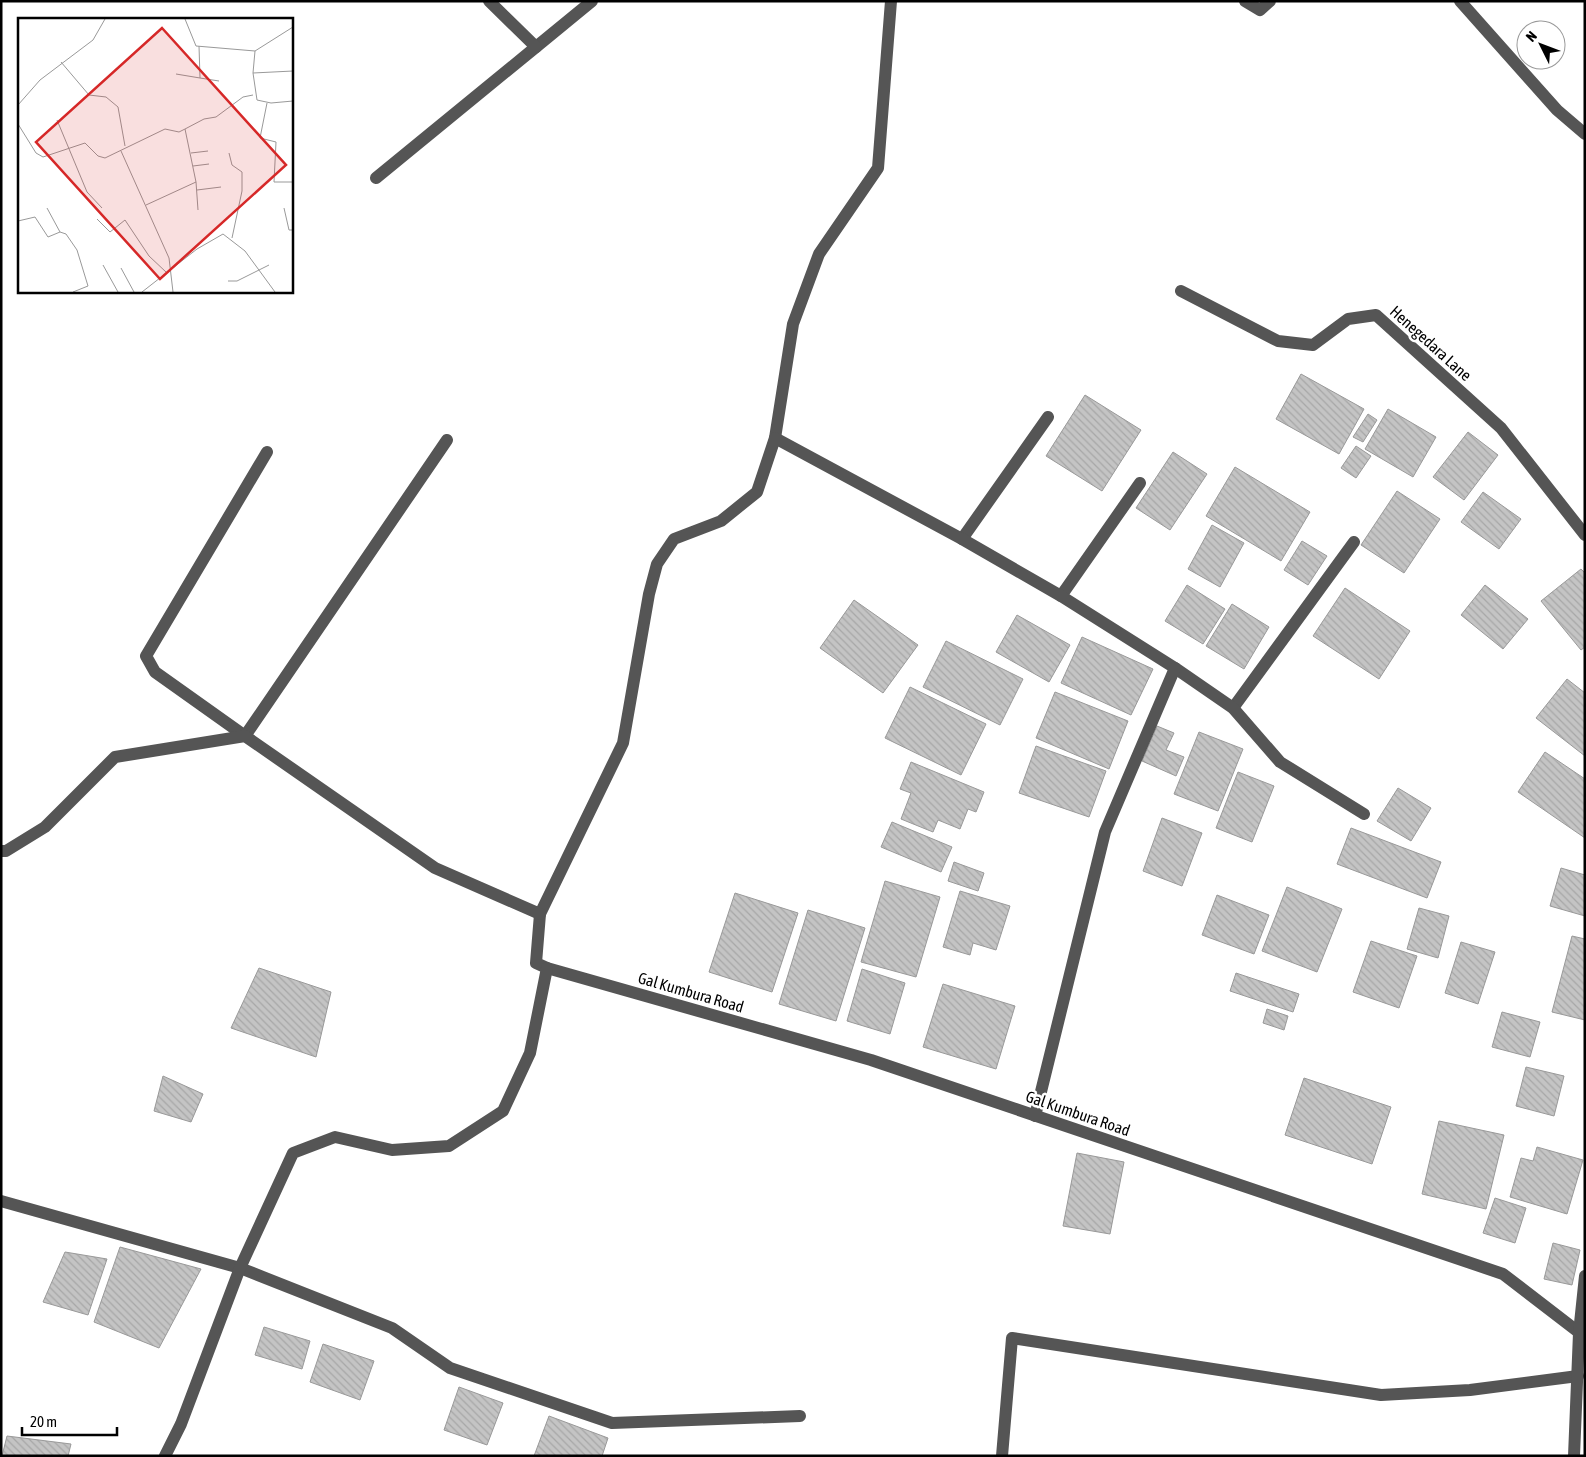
<svg xmlns="http://www.w3.org/2000/svg" width="1586" height="1457" font-family="'Asap Condensed',sans-serif">
  <defs>
    <pattern id="building-back-hatch" width="6" height="6" patternUnits="userSpaceOnUse" patternTransform="scale(1.25)"><rect width="6" height="6" fill="#c4c4c4"/><path d="M-1 5l2 2M0 0l6 6M5-1l2 2" fill="none" stroke="#a7a7a7"/></pattern>
  </defs>
  <rect width="100%" height="100%" fill="#fff"/>
  <g fill="url(#building-back-hatch)" stroke="#999">
    <path d="M1301 374 1364 409 1339 454 1276 419Z"/>
    <path d="M1085 395 1141 430 1102 491 1046 456Z"/>
    <path d="M1388 409 1436 437 1413 477 1365 449Z"/>
    <path d="M1368 414 1377 420 1363 442 1353 437Z"/>
    <path d="M1468 432 1498 455 1464 500 1433 477Z"/>
    <path d="M1356 446 1371 456 1356 478 1341 468Z"/>
    <path d="M1173 452 1207 474 1170 530 1136 508Z"/>
    <path d="M1235 467 1310 512 1281 561 1206 516Z"/>
    <path d="M1397 491 1440 519 1404 573 1361 545Z"/>
    <path d="M1483 492 1521 519 1499 549 1461 522Z"/>
    <path d="M1212 525 1244 543 1220 587 1188 569Z"/>
    <path d="M1302 541 1327 556 1308 585 1284 570Z"/>
    <path d="M1581 569 1585 573V647L1581 650 1541 601Z"/>
    <path d="M1187 585 1225 609 1203 644 1165 621Z"/>
    <path d="M1485 585 1528 619 1503 649 1461 615Z"/>
    <path d="M1345 588 1410 631 1379 679 1313 636Z"/>
    <path d="M854 600 918 645 883 693 820 648Z"/>
    <path d="M1232 604 1269 627 1244 669 1206 646Z"/>
    <path d="M1017 615 1070 645 1049 682 996 652Z"/>
    <path d="M1082 637 1153 669 1131 715 1061 683Z"/>
    <path d="M946 641 1023 679 1000 725 923 687Z"/>
    <path d="M1567 679 1585 693V756L1536 718Z"/>
    <path d="M910 687 986 724 961 775 885 738Z"/>
    <path d="M1055 692 1128 721 1109 769 1036 738Z"/>
    <path d="M1157 726 1174 733 1166 750 1184 757 1176 776 1142 761Z"/>
    <path d="M1199 732 1243 749 1218 811 1174 794Z"/>
    <path d="M1036 746 1106 771 1089 817 1019 793Z"/>
    <path d="M1545 752 1585 779V838L1518 792Z"/>
    <path d="M911 762 984 792 976 812 968 809 960 829 938 820 933 832 901 819 911 793 900 789Z"/>
    <path d="M1238 772 1274 786 1252 842 1216 828Z"/>
    <path d="M1398 788 1431 808 1411 841 1377 821Z"/>
    <path d="M1162 818 1202 833 1182 886 1143 871Z"/>
    <path d="M892 822 952 847 941 872 881 847Z"/>
    <path d="M1351 828 1441 862 1427 898 1337 864Z"/>
    <path d="M954 862 984 873 978 891 948 881Z"/>
    <path d="M1561 868 1585 875V916L1550 906Z"/>
    <path d="M885 881 940 897 916 977 861 962Z"/>
    <path d="M1287 887 1342 909 1317 972 1262 951Z"/>
    <path d="M960 891 1010 906 996 950 973 943 970 955 943 947Z"/>
    <path d="M735 893 798 913 772 992 709 972Z"/>
    <path d="M1217 895 1269 915 1254 954 1202 935Z"/>
    <path d="M1419 908 1449 916 1438 958 1407 949Z"/>
    <path d="M808 910 865 928 836 1021 779 1004Z"/>
    <path d="M1572 936 1585 939V1020L1552 1012Z"/>
    <path d="M1371 941 1417 956 1399 1008 1353 992Z"/>
    <path d="M1461 942 1495 952 1478 1004 1445 993Z"/>
    <path d="M259 968 331 992 316 1057 231 1028Z"/>
    <path d="M862 969 905 983 890 1034 847 1021Z"/>
    <path d="M1236 973 1299 994 1293 1012 1230 991Z"/>
    <path d="M943 984 1015 1006 996 1069 923 1047Z"/>
    <path d="M1267 1009 1288 1016 1284 1030 1263 1023Z"/>
    <path d="M1502 1012 1540 1022 1530 1057 1492 1047Z"/>
    <path d="M1526 1067 1564 1076 1554 1116 1516 1106Z"/>
    <path d="M163 1076 203 1094 191 1122 154 1111Z"/>
    <path d="M1304 1078 1391 1107 1372 1164 1285 1135Z"/>
    <path d="M1439 1121 1504 1135 1486 1209 1422 1194Z"/>
    <path d="M1537 1147 1583 1160 1567 1214 1510 1197 1521 1158 1533 1161Z"/>
    <path d="M1077 1153 1124 1162 1110 1234 1063 1226Z"/>
    <path d="M1495 1198 1526 1208 1515 1243 1483 1233Z"/>
    <path d="M1553 1243 1580 1250 1572 1285 1544 1279Z"/>
    <path d="M120 1247 201 1269 159 1348 94 1322Z"/>
    <path d="M65 1252 107 1259 88 1315 43 1302Z"/>
    <path d="M264 1327 310 1341 302 1369 255 1355Z"/>
    <path d="M323 1344 374 1361 360 1400 310 1382Z"/>
    <path d="M459 1387 503 1403 487 1445 444 1430Z"/>
    <path d="M549 1416 608 1438 602 1456H534Z"/>
    <path d="M7 1436 71 1444 68 1456H2Z"/>
  </g>
  <g fill="none" stroke-linecap="round" stroke-linejoin="round">
    <g stroke="#555" stroke-width="12">
      <path d="M1245 1 1260 10 1270 1"/>
      <path d="M1460 1 1557 110 1585 134"/>
      <path d="M536 47 592 1"/>
      <path d="M376 178 536 47 489 1"/>
      <path d="M1181 291 1278 341 1313 345 1348 319 1376 315 1501 428 1585 535"/>
      <path d="M775 438 793 324 819 254 878 168 891 1"/>
      <path d="M267 452 146 656 155 672 245 736 447 440"/>
      <path d="M962 539 1048 417"/>
      <path d="M1061 596 1140 483"/>
      <path d="M1233 708 1354 542"/>
      <path d="M1364 814 1280 762 1233 708 1175 668 1061 596 962 539 775 438 757 492 721 521 674 539 657 564 649 594 623 743 540 914 536 963 547 968 871 1060 1503 1274 1585 1337"/>
      <path d="M1 851H6L45 827 115 757 245 736 435 868 540 914"/>
      <path d="M1035 1116 1105 832 1175 668"/>
      <path d="M1 1201 240 1268 392 1328 450 1368 612 1423 800 1416"/>
      <path d="M165 1456 181 1424 240 1268 293 1153 335 1137 392 1150 449 1146 503 1111 530 1053 547 968"/>
      <path d="M1002 1456 1012 1338 1381 1395 1470 1390 1578 1376"/>
      <path d="M1574 1456 1579 1333 1585 1276"/>
    </g>
  </g>
  <g text-anchor="middle" stroke-width="5" stroke-linejoin="round" paint-order="stroke">
    <g font-size="16" fill="#000" stroke="#fff">
      <text transform="translate(1431 343) rotate(42)" y="6">Henegedara Lane</text>
      <text transform="translate(691 992) rotate(16)" y="6">Gal Kumbura Road</text>
      <text transform="translate(1078 1113) rotate(19)" y="6">Gal Kumbura Road</text>
    </g>
  </g>
  <g transform="translate(18 18)">
    <rect width="275" height="275" fill="#fff"/>
    <path fill="none" stroke="#999" stroke-width="1" d="M167 1 178 28 237 33M275 9 237 33 235 55 239 82 253 85 275 83M43 44 71 77 88 79 100 89 107 128M235 55 275 53M158 56 182 60 181 28M182 60 201 63M249 85 242 120 258 124 256 164H275M0 87 22 62 75 22 87 1M39 102 69 174 84 190M0 106 18 135 25 139 67 125 80 138 87 140 147 111 161 114 167 111 178 164 180 192M167 111 186 101 198 99 225 79 235 77M103 133 151 240 155 274M173 135 190 133M211 135 214 147 224 154V173L214 220M175 148 191 146M179 172 203 169M128 187 178 164M29 190 42 214M266 190 271 212H275M79 201 92 214 107 202 131 238 148 254M0 203 17 199 30 219 42 214 48 216 59 232 70 268 55 274M85 247 100 274M103 250 116 274M210 263H219L251 247M124 274 179 231 205 216 227 233 257 274"/>
    <path fill="#d62828" fill-opacity="0.15" stroke="#d62828" stroke-width="2.5" d="M144 10 268 147 142 261 18 124Z"/>
    <rect width="275" height="275" fill="none" stroke="#000" stroke-width="2.5"/>
  </g>
  <rect width="1586" height="1457" fill="none" stroke="#000000" stroke-width="5"/>
  <g transform="translate(1541 45) rotate(312)"><circle r="24" fill="#ffffff" stroke="#999999"/>
  <path d="M0-4L9 19L0 12L-9 19Z" fill="#000000"/>
  <text y="-8" font-size="14" font-weight="bold" text-anchor="middle" fill="#000000">N</text>
  </g>
  <path d="M22 1427v8h95v-8" fill="none" stroke="#000000" stroke-width="2.5"/>
  <text x="30" y="1427" font-size="15" fill="#000000" stroke="#ffffff" stroke-width="4" paint-order="stroke">20 m</text>
</svg>
